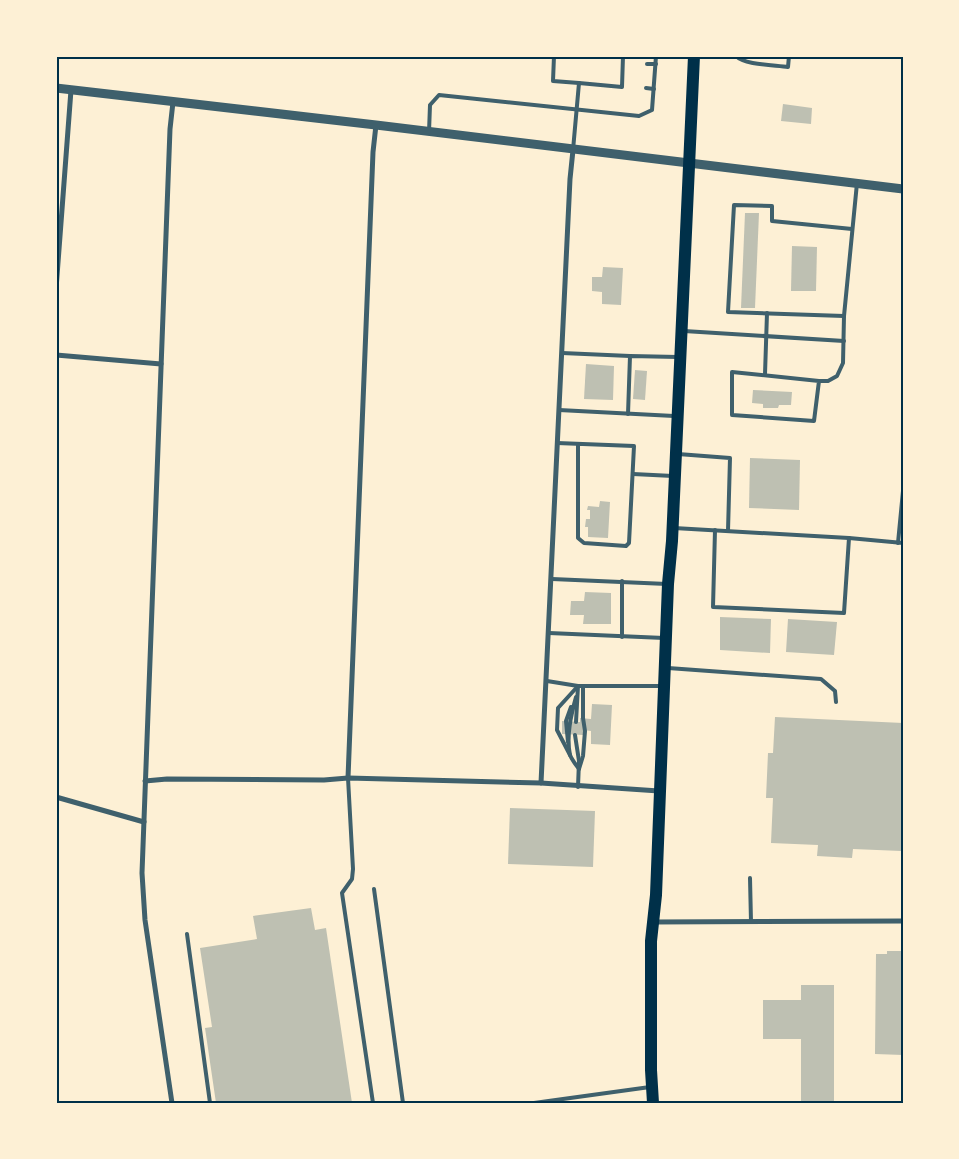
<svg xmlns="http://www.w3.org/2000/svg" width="959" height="1159" font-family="'Varela Round',sans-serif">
  <rect width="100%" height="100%" fill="#fdf0d5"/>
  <g fill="#bec0b2">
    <path d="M783 104 812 108 811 124 781 121Z"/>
    <path d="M745 213H759L755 308H741Z"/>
    <path d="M792 246 817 247 816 291H791Z"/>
    <path d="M603 267 623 268 621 305 602 304V292L592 291V277H602Z"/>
    <path d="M586 364 614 366 613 400 584 399Z"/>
    <path d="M635 370 647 371 645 400 633 399Z"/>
    <path d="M753 390 792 392 791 405H779L778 408H763V404L752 403Z"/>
    <path d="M750 458 800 460 799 510 749 508Z"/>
    <path d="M600 501 610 502 608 538 588 537V527H585L586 519H590V510H587L588 506 599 507Z"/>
    <path d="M585 592 611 593V624H583L584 615H570L571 601H584Z"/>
    <path d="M720 617 771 619 770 653 720 650Z"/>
    <path d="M788 619 837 622 834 655 786 652Z"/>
    <path d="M592 704 612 705 610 745 591 744V731L583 730V735L562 734V721L580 722V718L591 719Z"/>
    <path d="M775 717 903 723 901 851 853 849 852 858 817 856 818 845 771 843 773 798H766L768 753H773Z"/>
    <path d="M510 808 595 811 593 867 508 864Z"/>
    <path d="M311 908 315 930 326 928 352 1103H216L205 1028 212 1027 200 948 257 939 253 916Z"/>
    <path d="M887 951H903V1055L875 1054 876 954H887Z"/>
    <path d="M801 985H834V1103H801V1039H763V1000H801Z"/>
  </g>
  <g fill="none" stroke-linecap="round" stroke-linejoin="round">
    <g stroke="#3f606c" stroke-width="4">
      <path d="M554 56 553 81 579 83"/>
      <path d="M736 56C744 65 775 65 788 67L789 56"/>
      <path d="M647 64H656"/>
      <path d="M646 88 654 89"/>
      <path d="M429 132 430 105 439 95 639 116 652 110 656 56"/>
      <path d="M573 150 579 83 622 87 623 56"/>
      <path d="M844 316 728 312 734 205 772 206V221L852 229"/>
      <path d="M684 331 844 341"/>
      <path d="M562 353 630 356"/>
      <path d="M732 372 819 381 814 421 732 415Z"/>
      <path d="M765 374 767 313"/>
      <path d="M819 381H828L837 376 843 363 844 316 857 183"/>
      <path d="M559 410 674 416"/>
      <path d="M628 414 630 356 678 357"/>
      <path d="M557 443 634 446 629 543 626 546 584 543 578 538V445"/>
      <path d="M678 454 730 458 728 531"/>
      <path d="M633 474 673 476"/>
      <path d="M674 528 849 538 903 543"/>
      <path d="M715 530 713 607 844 613 849 538"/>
      <path d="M898 543 903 491"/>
      <path d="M552 579 667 584"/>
      <path d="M549 633 664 638"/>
      <path d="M622 637V581"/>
      <path d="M668 668 821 679 835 691 836 702"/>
      <path d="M547 681 578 686"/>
      <path d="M576 697C571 715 566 736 570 755 572 760 576 765 579 769"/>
      <path d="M576 722 578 686H661"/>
      <path d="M575 735 579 761 578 787"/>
      <path d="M568 742 566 721 571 707"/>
      <path d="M570 755 557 730 558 708 578 686"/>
      <path d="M579 769 583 756 585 731 583 718V686"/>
      <path d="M348 778 353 869 352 879 342 893 373 1103"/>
      <path d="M750 878 751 922"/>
      <path d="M374 889 403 1103"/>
      <path d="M187 934 210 1103"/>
      <path d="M534 1103 650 1087"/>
    </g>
    <g stroke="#3f606c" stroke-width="5">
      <path d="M56 289 71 90"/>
      <path d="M56 355 161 364"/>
      <path d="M348 778 373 152 376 125"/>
      <path d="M145 781 167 779 324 780 348 778 541 783 659 791"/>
      <path d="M541 783 570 179 573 150"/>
      <path d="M56 797 144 822"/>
      <path d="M653 922 903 921"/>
      <path d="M172 1103 145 920 142 873 170 129 173 102"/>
    </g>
    <path stroke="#3f606c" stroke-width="9" d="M56 88 376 125 903 189"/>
    <path stroke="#003049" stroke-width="12" d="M653 1103 651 1070V941L656 895 668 584 672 541 694 56"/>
  </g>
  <rect width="959" height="1159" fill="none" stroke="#fdf0d5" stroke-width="115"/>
  <rect x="58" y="58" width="844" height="1044" fill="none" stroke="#003049" stroke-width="2"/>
</svg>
